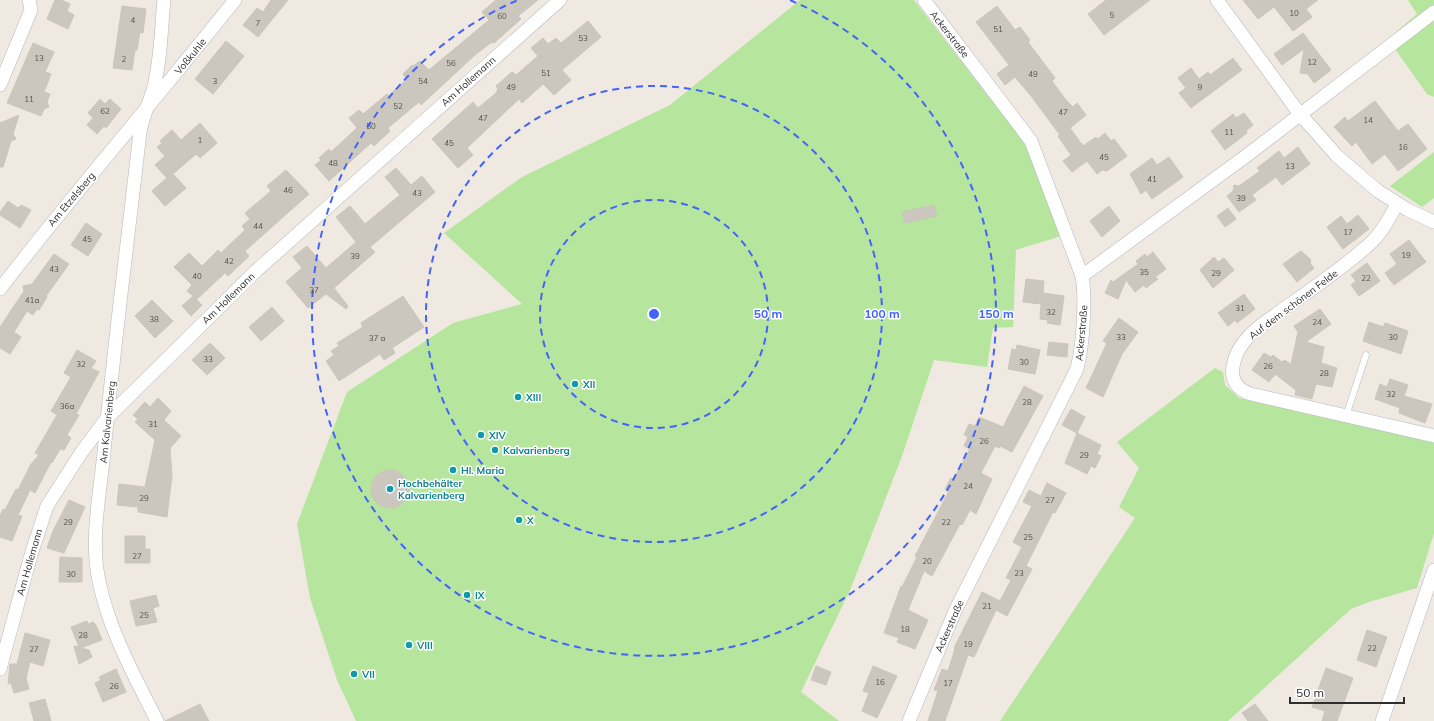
<svg xmlns="http://www.w3.org/2000/svg" width="1434" height="721" font-family="Mulish,sans-serif">
  <rect width="100%" height="100%" fill="#efe9e1"/>
  <g fill="#b6e59e">
    <path d="M800 0H914L1029 149 1061 236 1016 250 1013 327 993 328 987 367 934 360 902 456 851 588 801 692 839 721H356L337 680 310 598 297 524 347 392 453 323 522 304 444 233 522 177 670 105Z"/>
    <path d="M1408 0H1434V97L1427 94 1388 39 1417 14Z"/>
    <path d="M1434 152V198L1422 207 1390 186Z"/>
    <path d="M1215 368 1223 372 1225 385 1239 398 1434 442V533L1417 588 1369 602 1351 609 1228 721H1000L1135 518 1119 507 1139 468 1117 442Z"/>
  </g>
  <g fill="#cbc7bf" stroke="#cbc5ba">
    <path d="M55 0H61L70 4 67 11 74 15 68 29 47 19Z"/>
    <path d="M271 0H288L258 37 243 25 257 8 263 12Z"/>
    <path d="M496 0H538L518 16 521 19 494 43 492 42 475 55 421 105 419 102 388 128 390 131 374 146 371 143 329 181 315 165 321 160 319 158 329 149 331 152 357 128 349 118 359 110 363 114 387 94 388 96 407 79 403 74 412 65 413 66 420 61 429 70 489 20 482 12Z"/>
    <path d="M1106 0H1150L1104 35 1088 14Z"/>
    <path d="M1243 0H1318L1306 9 1312 17 1293 31 1274 7 1258 19Z"/>
    <path d="M122 6 146 9 143 33 140 32 137 50H135L132 70 113 68Z"/>
    <path d="M997 6 1015 30 1020 27 1030 40 1028 42 1055 78 1052 81 1066 100 1073 107 1077 103 1086 115 1070 128 1083 146 1096 137 1098 139 1105 133 1111 141 1114 139 1127 156 1107 171 1102 170 1097 174 1087 161 1072 172 1063 161 1071 155 1058 136 1060 135 1031 96 1015 77 1005 85 997 74 1009 65 976 22Z"/>
    <path d="M588 21 601 37 562 70 571 80 554 95 543 84 522 103 519 99 467 148 473 155 458 168 432 139 473 102 478 108 496 93 498 89 496 86 512 72 516 75 538 56 531 48 543 38 548 44 556 38 561 43Z"/>
    <path d="M1303 33 1331 70 1314 83 1308 74 1300 73 1304 49 1282 65 1274 54Z"/>
    <path d="M226 41 244 56 213 94 195 79Z"/>
    <path d="M33 43 54 52 45 72 51 74 44 92 50 94 47 102 49 107 44 109 41 116 7 103Z"/>
    <path d="M1233 58 1242 70 1191 108 1179 93 1186 88 1178 78 1191 68 1199 79 1208 72 1210 75Z"/>
    <path d="M100 99 105 104 110 99 121 109 106 128 104 126 97 134 87 125 93 118 88 113Z"/>
    <path d="M1375 101 1398 131 1408 124 1427 149 1398 171 1385 154 1372 164 1356 142 1352 146 1334 127 1345 117 1348 121Z"/>
    <path d="M1244 113 1253 125 1246 131 1247 133 1225 150 1211 131 1233 114 1236 118Z"/>
    <path d="M19 115 13 134 16 139 11 141 3 167H0V123Z"/>
    <path d="M200 123 217 143 200 158 196 154 173 174 186 188 165 206 152 191 167 178 155 165 165 156 157 147 162 143 160 141 172 130 181 140Z"/>
    <path d="M1298 147 1310 164 1282 185 1276 177 1252 195 1256 200 1239 212 1227 196 1233 191 1234 185 1239 186 1260 171 1257 168 1279 151 1284 158Z"/>
    <path d="M1169 157 1183 177 1152 199 1146 190 1141 194 1130 174 1152 158 1157 165Z"/>
    <path d="M396 168 411 185 422 176 435 192 370 247 375 252 334 288 348 306 346 309 326 294 308 308 286 282 302 268 293 257 307 246 326 268 356 242 336 217 350 206 365 224 400 195 385 177Z"/>
    <path d="M286 170 309 194 245 251 249 256 228 276 225 273 196 300 194 297 202 305 191 316 182 306 193 296 187 291 192 285 174 267 189 253 202 266 218 250 221 253 245 230 242 226 250 219 245 213 271 191 267 186Z"/>
    <path d="M8 201 18 208 21 205 31 210 20 228 0 215V212Z"/>
    <path d="M934 205 937 216 905 223 902 212Z"/>
    <path d="M1109 206 1120 221 1102 237 1090 221Z"/>
    <path d="M1228 208 1236 219 1225 227 1217 216Z"/>
    <path d="M1358 215 1369 229 1343 249 1327 227 1341 216 1347 224Z"/>
    <path d="M86 223 102 234 88 256 71 245Z"/>
    <path d="M1409 240 1426 262 1394 285 1385 273 1397 264 1390 254Z"/>
    <path d="M1301 251 1311 260 1310 263 1314 268 1297 282 1283 264Z"/>
    <path d="M1153 252 1166 269 1155 277 1158 279 1146 288 1144 285 1135 292 1126 280 1118 299 1105 293 1111 280 1113 282 1138 264 1136 261 1145 254 1147 257Z"/>
    <path d="M54 254 69 264 46 296 47 297 39 310 37 309 33 315 27 311 14 332 21 337 10 354 0 348V327L24 291 23 286 32 284Z"/>
    <path d="M1214 257 1218 262 1224 258 1234 270 1213 288 1200 270Z"/>
    <path d="M1367 263 1380 281 1359 296 1351 285 1356 281 1351 275Z"/>
    <path d="M1026 279 1044 281 1043 293 1064 296 1060 325 1047 323 1048 320 1040 319 1041 304 1023 302Z"/>
    <path d="M1244 294 1255 309 1237 323 1235 320 1228 326 1218 313Z"/>
    <path d="M403 296 424 327 392 348 395 353 384 360 380 354 339 381 326 361 334 355 331 351 339 346 337 343 363 327 361 323Z"/>
    <path d="M152 300 173 321 155 338 135 316Z"/>
    <path d="M272 307 284 321 261 341 249 327Z"/>
    <path d="M1320 309 1331 324 1306 342 1324 347 1321 363 1337 368 1332 387 1316 384 1312 399 1295 395 1296 390 1275 374 1269 382 1252 370 1264 353 1271 357 1273 355 1282 362 1284 360 1291 364 1298 332 1294 326Z"/>
    <path d="M1119 318 1138 332 1122 354 1103 397 1086 388 1107 343 1103 341Z"/>
    <path d="M1369 322 1383 327 1385 323 1408 331 1401 354 1363 341Z"/>
    <path d="M1049 342 1068 344 1067 357 1047 355Z"/>
    <path d="M210 343 225 358 207 375 192 360Z"/>
    <path d="M1017 345 1040 350 1035 374 1008 369 1012 349 1016 350Z"/>
    <path d="M77 350 96 361 91 368 99 372 76 414 79 415 67 435 71 438 64 450 60 449 52 463 51 462 35 493 30 490 18 515 22 516 12 541 0 537V516L3 509 5 510 16 489 18 490 31 464 39 455 35 453 57 415 51 411 71 377 64 373Z"/>
    <path d="M1390 379 1408 385 1404 396 1432 404 1425 423 1399 413 1400 408 1375 399 1380 384 1387 387Z"/>
    <path d="M1024 386 1043 396 1012 452 1000 446 999 448 995 446 981 473 992 479 976 514 970 510 962 525 960 524 932 576 924 571 908 610 928 620 915 649 897 642 899 638 884 633 901 586 902 587 917 557 915 556 949 491 945 489 951 478 953 480 970 449 964 446 968 437 964 435 969 424 975 426 979 417 1003 427Z"/>
    <path d="M158 398 171 411 164 420 181 436 170 448 172 476 167 517 138 512V507L117 505 119 484 145 487 155 440 135 422 138 419 133 415 145 402 150 407Z"/>
    <path d="M1071 409 1085 417 1077 433 1062 425Z"/>
    <path d="M1077 433 1101 445 1097 454 1101 456 1095 468 1091 466 1087 474 1065 463Z"/>
    <circle cx="390" cy="489" r="19"/>
    <path d="M1047 483 1066 493 1055 513 1053 512 1026 566 1032 569 1007 616 996 610 974 657 968 655 945 721H928L938 691 934 690 942 669 948 671 955 649 954 648 982 592 1000 601 1011 580 1006 578 1022 547 1013 542 1032 506 1023 502 1029 490 1041 496Z"/>
    <path d="M69 500 85 507 64 553 47 548 53 531Z"/>
    <path d="M125 536H145V549H150V563H125Z"/>
    <path d="M60 557 82 558V582H59Z"/>
    <path d="M156 595 159 606 153 608 157 622 136 626 130 601Z"/>
    <path d="M87 621 88 624 93 622 96 625 102 640 81 648 89 650 92 657 79 664 74 646 79 647 71 627Z"/>
    <path d="M1367 630 1387 637 1376 667 1357 660Z"/>
    <path d="M25 633 50 640 43 666 30 662 26 678 29 689 14 693 11 683 8 684 10 664H17Z"/>
    <path d="M816 666 831 672 826 685 811 680Z"/>
    <path d="M873 666 897 676 877 718 862 711 869 693 863 691Z"/>
    <path d="M1326 668 1353 678 1337 721H1322L1325 711 1312 707Z"/>
    <path d="M116 669 126 692 103 702 95 683 101 680 99 677Z"/>
    <path d="M45 699 51 721H34L29 703Z"/>
    <path d="M200 704 209 721H165Z"/>
    <path d="M1255 704 1268 721H1248L1242 713Z"/>
  </g>
  <g fill="none" stroke-linecap="round" stroke-linejoin="round">
    <g stroke="#b4b7c1" stroke-width="7">
      <path id="service" d="M1346 416 1366 355"/>
    </g>
    <g stroke="#b4b7c1" stroke-width="14">
      <g id="minor">
        <path d="M1217 0 1299 113 1338 157 1378 191 1408 210 1434 222"/>
        <path d="M0 85 31 10 29 0"/>
        <path d="M1397 204C1388 221 1380 236 1365 248 1340 270 1312 289 1285 308 1273 317 1259 325 1249 336 1233 353 1221 385 1251 394L1434 436"/>
        <path d="M1082 276 1246 156 1434 12"/>
        <path d="M0 289C76 190 158 97 235 0"/>
        <path d="M0 669 31 555 47 506 81 453 107 418 256 271 560 0"/>
        <path d="M157 721C135 677 109 631 99 581 90 541 100 493 104 452 114 345 128 239 140 132 143 117 148 105 153 90 161 62 161 29 164 0"/>
        <path d="M909 721 955 611 1076 371C1083 351 1086 298 1082 276L1031 141 924 0"/>
        <path d="M1382 721 1434 570"/>
      </g>
    </g>
    <use href="#service" stroke="#fff" stroke-width="6"/>
    <use href="#minor" stroke="#fff" stroke-width="13"/>
  </g>
  <g fill="none" stroke="#4264fb" stroke-width="2" stroke-dasharray="7 5">
    <circle cx="654" cy="314" r="114"/>
    <circle cx="654" cy="314" r="228"/>
    <path d="M790 0A342 342 0 1 1 518 0"/>
  </g>
  <g fill="#0f9aa8" stroke="#fff" stroke-width="1.5">
    <circle cx="575" cy="384" r="4"/>
    <circle cx="518" cy="397" r="4"/>
    <circle cx="481" cy="435" r="4"/>
    <circle cx="495" cy="450" r="4"/>
    <circle cx="453" cy="470" r="4"/>
    <circle cx="390" cy="489" r="4"/>
    <circle cx="519" cy="520" r="4"/>
    <circle cx="467" cy="595" r="4"/>
    <circle cx="409" cy="645" r="4"/>
    <circle cx="354" cy="674" r="4"/>
  </g>
  <g text-anchor="middle" stroke-width="3" stroke-linejoin="round" paint-order="stroke">
    <g font-size="8" fill="#555452">
      <text x="1294" y="16">10</text>
      <text x="1112" y="18">5</text>
      <text x="502" y="19">60</text>
      <text x="133" y="23">4</text>
      <text x="258" y="26">7</text>
      <text x="998" y="32">51</text>
      <text x="583" y="41">53</text>
      <text x="39" y="61">13</text>
      <text x="124" y="62">2</text>
      <text x="1312" y="65">12</text>
      <text x="451" y="66">56</text>
      <text x="546" y="76">51</text>
      <text x="1033" y="77">49</text>
      <text x="215" y="84">3</text>
      <text x="423" y="84">54</text>
      <text x="511" y="90">49</text>
      <text x="1200" y="90">9</text>
      <text x="29" y="102">11</text>
      <text x="398" y="109">52</text>
      <text x="105" y="114">62</text>
      <text x="1063" y="115">47</text>
      <text x="483" y="121">47</text>
      <text x="1368" y="123">14</text>
      <text x="371" y="129">50</text>
      <text x="1229" y="135">11</text>
      <text x="200" y="143">1</text>
      <text x="449" y="146">45</text>
      <text x="1403" y="150">16</text>
      <text x="1104" y="160">45</text>
      <text x="333" y="166">48</text>
      <text x="1290" y="169">13</text>
      <text x="1152" y="182">41</text>
      <text x="288" y="193">46</text>
      <text x="417" y="196">43</text>
      <text x="1241" y="201">39</text>
      <text x="258" y="229">44</text>
      <text x="1348" y="235">17</text>
      <text x="87" y="242">45</text>
      <text x="1406" y="258">19</text>
      <text x="355" y="259">39</text>
      <text x="229" y="264">42</text>
      <text x="54" y="272">43</text>
      <text x="1144" y="275">35</text>
      <text x="1216" y="276">29</text>
      <text x="197" y="279">40</text>
      <text x="1366" y="281">22</text>
      <text x="314" y="293">37</text>
      <text x="32" y="303">41a</text>
      <text x="1240" y="311">31</text>
      <text x="1051" y="315">32</text>
      <text x="154" y="322">38</text>
      <text x="1317" y="325">24</text>
      <text x="1121" y="340">33</text>
      <text x="1393" y="340">30</text>
      <text x="377" y="341">37 a</text>
      <text x="208" y="362">33</text>
      <text x="1024" y="365">30</text>
      <text x="81" y="367">32</text>
      <text x="1268" y="369">26</text>
      <text x="1324" y="376">28</text>
      <text x="1391" y="397">32</text>
      <text x="1027" y="405">28</text>
      <text x="67" y="409">36a</text>
      <text x="153" y="427">31</text>
      <text x="984" y="444">26</text>
      <text x="1084" y="458">29</text>
      <text x="968" y="489">24</text>
      <text x="144" y="501">29</text>
      <text x="1050" y="503">27</text>
      <text x="68" y="525">29</text>
      <text x="946" y="525">22</text>
      <text x="1028" y="540">25</text>
      <text x="137" y="559">27</text>
      <text x="927" y="564">20</text>
      <text x="1019" y="576">23</text>
      <text x="71" y="577">30</text>
      <text x="987" y="609">21</text>
      <text x="144" y="618">25</text>
      <text x="905" y="632">18</text>
      <text x="83" y="638">28</text>
      <text x="968" y="647">19</text>
      <text x="1372" y="651">22</text>
      <text x="34" y="652">27</text>
      <text x="880" y="685">16</text>
      <text x="948" y="686">17</text>
      <text x="114" y="689">26</text>
    </g>
    <g font-size="10" fill="#2e2e2e" stroke="#fff">
      <text transform="translate(950 34) rotate(52)" y="4">Ackerstraße</text>
      <text transform="translate(190 56) rotate(-51)" y="4">Voßkuhle</text>
      <text transform="translate(468 81) rotate(-42)" y="4">Am Hollemann</text>
      <text transform="translate(71 199) rotate(-50)" y="4">Am Etzelsberg</text>
      <text transform="translate(228 298) rotate(-44)" y="4">Am Hollemann</text>
      <text transform="translate(1293 304) rotate(-37)" y="4">Auf dem schönen Felde</text>
      <text transform="translate(1081 333) rotate(-85)" y="4">Ackerstraße</text>
      <text transform="translate(107 422) rotate(-84)" y="4">Am Kalvarienberg</text>
      <text transform="translate(29 562) rotate(-74)" y="4">Am Hollemann</text>
      <text transform="translate(949 626) rotate(-66)" y="4">Ackerstraße</text>
    </g>
    <g font-size="10" font-weight="bold" fill="#0d838f" stroke="#fff" text-anchor="start">
      <text x="583" y="388">XII</text>
      <text x="526" y="401">XIII</text>
      <text x="489" y="439">XIV</text>
      <text x="503" y="454">Kalvarienberg</text>
      <text x="461" y="474">Hl. Maria</text>
      <text x="398" y="487">Hochbehälter<tspan x="398" dy="12">Kalvarienberg</tspan></text>
      <text x="527" y="524">X</text>
      <text x="475" y="599">IX</text>
      <text x="417" y="649">VIII</text>
      <text x="362" y="678">VII</text>
    </g>
  </g>
  <circle cx="654" cy="314" r="6" fill="#4264fb" stroke="#fff" stroke-width="2"/>
  <g font-size="12" text-anchor="middle" font-weight="bold" fill="#4264fb" stroke="#fff" stroke-width="3" stroke-linejoin="round" paint-order="stroke">
    <text x="768" y="318">50 m</text>
    <text x="882" y="318">100 m</text>
    <text x="996" y="318">150 m</text>
  </g>
  <path d="M1290 697v6h114v-6" fill="none" stroke="#2e2e2e" stroke-width="2"/>
  <text x="1296" y="697" font-size="12" fill="#2e2e2e" stroke="#ffffff" stroke-width="3" paint-order="stroke">50 m</text>
</svg>
